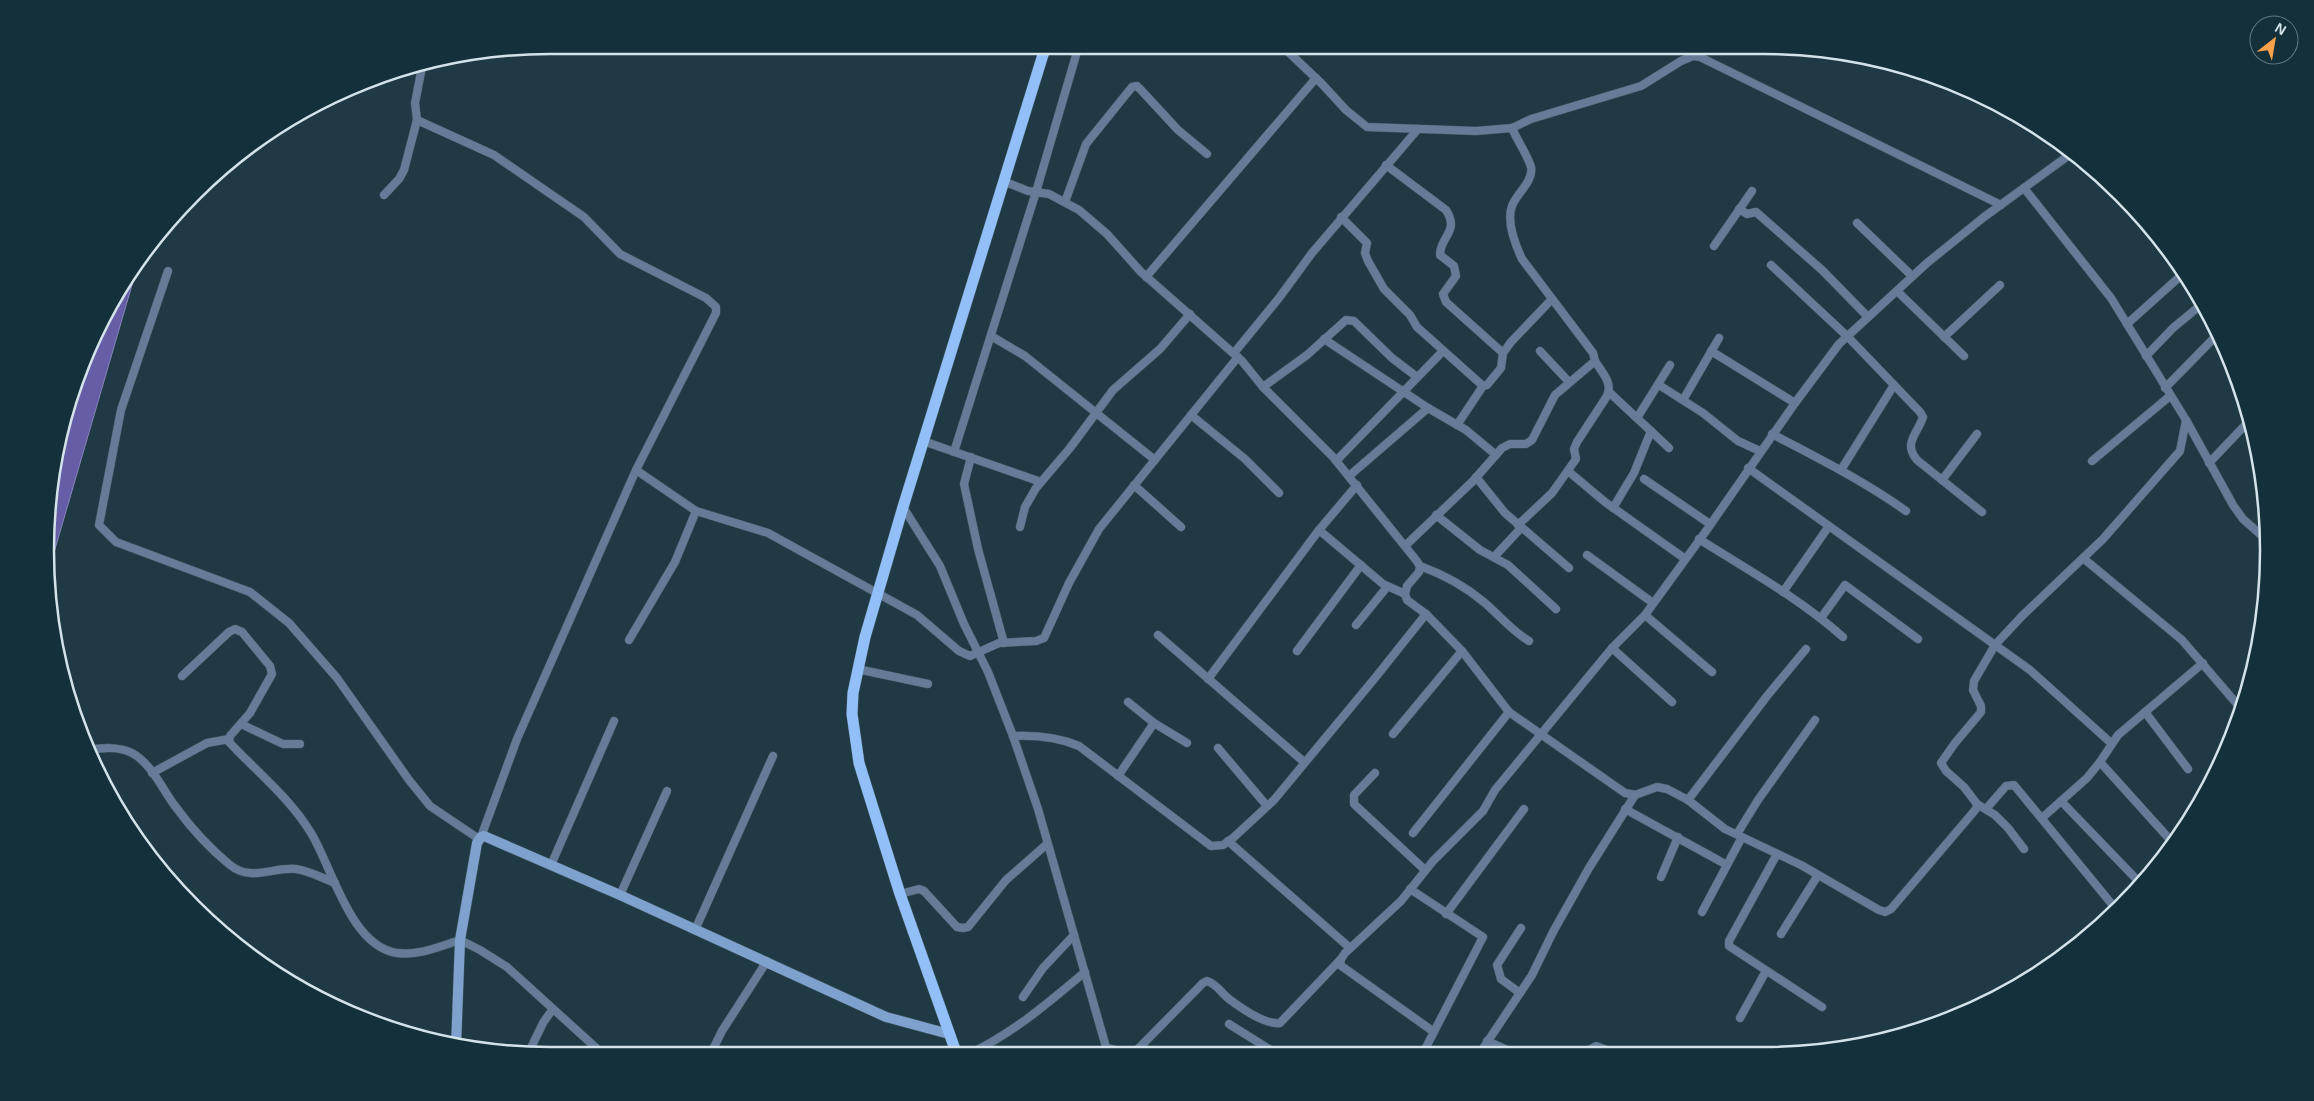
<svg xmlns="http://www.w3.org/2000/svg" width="2314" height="1101" font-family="Helvetica,sans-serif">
  <rect width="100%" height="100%" fill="#1f3a44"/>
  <path fill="#655da5" stroke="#8685b9" d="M139 261 48 573 46 518 55 452 83 357 113 298Z"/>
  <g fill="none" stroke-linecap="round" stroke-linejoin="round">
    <g stroke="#3f5862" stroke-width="9">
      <g id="street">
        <path d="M1281 45 1322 84 1346 110 1367 127 1476 131 1512 128 1531 119 1641 86 1681 61 1693 56 1700 57 2001 205"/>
        <path d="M423 62 415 103 417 120 494 155 584 217 620 254 706 298 716 307V313L636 470 517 739 481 837"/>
        <path d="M1386 165 1446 210C1460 232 1440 236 1440 255L1454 266 1456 276 1443 294 1446 302 1503 353"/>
        <path d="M1003 181 1028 191 1049 194 1079 210 1107 234 1141 272 1242 361 1263 387 1333 457 1416 560 1420 566 1419 572 1407 586 1405 594 1407 600 1426 614 1462 651 1509 712 1625 793 1635 795 1657 787 1667 789 1688 800 1725 829 1801 865 1879 910 1885 912 1891 909 1976 809 1977 804"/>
        <path d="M2024 188 2111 298 2186 420 2180 451 2103 539 2022 616 1995 645 1974 681 1973 690 1981 706V712L1955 743 1941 763 1946 771 1964 787 1977 804 1995 815 2008 828 2024 849"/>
        <path d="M384 195 399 179 404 170 417 120"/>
        <path d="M1065 202 1086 144 1132 87 1137 86 1141 90 1178 130 1207 154"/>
        <path d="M1739 209 1747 214 1756 212 1822 270 1868 317"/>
        <path d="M1341 217 1367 243 1365 253 1368 261 1384 289 1410 315 1417 327 1483 386 1487 385 1501 368 1503 353 1511 342 1552 299"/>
        <path d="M1857 223 1912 276"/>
        <path d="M1714 246 1752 191"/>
        <path d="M1771 265 1848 337 1920 412 1923 417C1917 435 1903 443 1917 460L1982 512"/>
        <path d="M168 271 121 410 99 525 116 542 250 592 289 623 337 678 409 780 430 806 479 839"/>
        <path d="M1146 277 1316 78"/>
        <path d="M1897 291 1964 356"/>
        <path d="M2127 324 2185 272"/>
        <path d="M991 336 1025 356 1155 460"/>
        <path d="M1944 337 2000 285"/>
        <path d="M1324 339 1428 408 1349 476"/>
        <path d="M1540 351 1569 382"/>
        <path d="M1711 351 1795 403"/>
        <path d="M1234 353 1279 298 1312 253 1418 129"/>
        <path d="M2146 356 2173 328 2202 304"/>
        <path d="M1659 385 1703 413 1738 441 1760 451"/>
        <path d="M1263 387 1307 355 1346 320 1354 321 1392 358 1417 377"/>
        <path d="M2165 388 2218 334"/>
        <path d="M1609 392 1669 448"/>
        <path d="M1683 400 1719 338"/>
        <path d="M1428 408 1466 430 1496 455"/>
        <path d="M1191 415 1245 459 1279 493"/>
        <path d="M1637 418 1670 365"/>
        <path d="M2186 420 2233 505 2243 519 2268 541"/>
        <path d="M1457 425 1483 386"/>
        <path d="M1772 434C1818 458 1864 481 1906 511"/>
        <path d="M923 441 1041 482"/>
        <path d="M954 452 1036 192 1079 45"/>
        <path d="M971 457 964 484 978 549 1004 643"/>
        <path d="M1336 461 1443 351"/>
        <path d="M2092 461 2170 396"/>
        <path d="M2209 463 2250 420"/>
        <path d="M1748 468 2030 670 2111 743"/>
        <path d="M636 470 696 511 768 533 917 615 959 651 970 656 999 643 1036 641 1044 638 1069 583 1099 529 1238 357"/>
        <path d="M1841 470 1894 385"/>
        <path d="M1568 471 1605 502 1684 558"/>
        <path d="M1476 477 1505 513 1569 568"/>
        <path d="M1644 479 1710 524"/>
        <path d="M1942 480 1977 434"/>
        <path d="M1134 485 1181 527"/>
        <path d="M903 507 940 566 964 624 988 672 1013 736 1038 809 1108 1054"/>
        <path d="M1613 508 1634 473 1651 431"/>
        <path d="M1436 515 1480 550 1508 565 1556 609"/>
        <path d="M1518 525 1552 493 1576 459 1574 449 1577 442 1607 396C1613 382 1602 373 1595 361"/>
        <path d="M1020 527 1025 507 1036 488 1070 448 1113 390 1160 349 1190 314"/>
        <path d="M1319 530 1383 584 1405 594"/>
        <path d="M1699 539C1748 570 1799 598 1843 637"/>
        <path d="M1406 545 1473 481 1502 448 1510 444H1526L1532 440 1555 395 1595 361 1593 353 1522 259C1515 244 1506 222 1512 206 1516 194 1534 181 1531 167 1528 156 1517 140 1512 128"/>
        <path d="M1587 555 1653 603"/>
        <path d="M1494 557 1521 528"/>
        <path d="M2083 558 2182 640 2237 704 2242 707"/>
        <path d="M1420 566C1445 575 1465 586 1485 603 1500 616 1512 631 1529 641"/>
        <path d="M1783 592 1829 526"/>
        <path d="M1645 615 1712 672"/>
        <path d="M1821 618 1845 585 1918 639"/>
        <path d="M1356 625 1387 587"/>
        <path d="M1158 635 1304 762"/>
        <path d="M629 640 675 562 696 511"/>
        <path d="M1612 648 1672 702"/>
        <path d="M1297 651 1361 565"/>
        <path d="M857 669 928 684"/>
        <path d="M182 676 229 632 235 629 242 632 270 666 272 674 250 713 230 736 229 742C256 771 290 798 311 833 332 867 350 946 397 953 418 956 441 946 460 940L480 950 507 967 605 1056"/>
        <path d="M1208 679 1319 530 1357 485"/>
        <path d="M1128 702 1154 723 1187 743"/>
        <path d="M2145 712 2188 769"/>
        <path d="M241 724 283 744H300"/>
        <path d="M1393 734 1462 651"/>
        <path d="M1013 736C1035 735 1058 737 1079 746L1211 846 1223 845 1233 838 1274 800 1375 678 1426 614"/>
        <path d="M1218 748 1267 806"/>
        <path d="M87 750C102 748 118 746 132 753 151 763 163 790 175 806 191 828 209 848 230 865 251 882 272 867 296 869 310 871 322 878 335 883"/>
        <path d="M2100 762 2173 843"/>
        <path d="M152 773 207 743 229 739"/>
        <path d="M1375 773 1354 795V804L1425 870"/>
        <path d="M1118 776 1154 723"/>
        <path d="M1688 800 1767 696 1806 649"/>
        <path d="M2061 801 2140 883"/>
        <path d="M1625 809 1727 865"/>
        <path d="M1986 809 2006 786 2014 785 2115 908"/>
        <path d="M2042 818 2087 778 2100 762 2118 735 2203 663"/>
        <path d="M1413 833 1509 712"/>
        <path d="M1737 834 1758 800 1815 720"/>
        <path d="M1228 841 1350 948"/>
        <path d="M1777 854 1729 941V946L1822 1007"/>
        <path d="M551 865 614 721"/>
        <path d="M1661 877 1678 837"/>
        <path d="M1410 889 1483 937 1423 1053"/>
        <path d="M900 894 919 889 924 891 957 927 963 928 968 927 1006 880 1047 844"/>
        <path d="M620 895 667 791"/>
        <path d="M1702 912 1742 837"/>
        <path d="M1446 914 1524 809"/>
        <path d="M695 930 773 756"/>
        <path d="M1781 934 1818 875"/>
        <path d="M1520 993 1501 979 1497 965 1521 928"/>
        <path d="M1023 997 1043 968 1074 935"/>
        <path d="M1740 1018 1766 971"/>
        <path d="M1229 1024 1277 1054"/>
        <path d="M1434 1032 1340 965 1341 959 1345 953 1401 901 1433 861 1483 811 1495 790 1612 648 1645 615 1706 531 1795 403 1839 344 1927 263 1984 217 2072 153"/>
        <path d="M1487 1041 1514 1053"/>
        <path d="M1106 1048 1133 1054"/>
        <path d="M1586 1052 1596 1046 1611 1052"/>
        <path d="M1480 1053 1532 975 1553 932 1589 868 1635 795"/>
        <path d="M528 1054 543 1023 552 1010"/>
        <path d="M1133 1054 1203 983 1207 981C1217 984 1221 993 1229 999 1241 1008 1265 1025 1280 1023L1341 959"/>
        <path d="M710 1055 722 1031 767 961"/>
        <path d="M802 1055 803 1053"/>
        <path d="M967 1055C1012 1034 1047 1004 1085 972"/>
      </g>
    </g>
    <g stroke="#3f5862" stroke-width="11">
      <path id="secondary" d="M456 1047 460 940 477 843 481 837 484 836 620 895 886 1017 949 1034"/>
    </g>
    <g stroke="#3f5862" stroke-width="12">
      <path id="primary" d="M957 1055 900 894 859 763 852 714 853 693 865 637 903 507 1046 45"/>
    </g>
    <use href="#street" stroke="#657b97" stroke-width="8"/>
    <use href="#secondary" stroke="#7fa1cd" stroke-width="10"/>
    <use href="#primary" stroke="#92bff8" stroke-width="11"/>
  </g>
  <path d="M0 0H2314V1101H0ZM550 54H1764A496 496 0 0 1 2260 550V551A496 496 0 0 1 1764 1047H550A496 496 0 0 1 54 551V550A496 496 0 0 1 550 54Z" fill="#14303a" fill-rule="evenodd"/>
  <path fill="none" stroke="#d3e3e9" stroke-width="2.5" d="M550 54H1764A496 496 0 0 1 2260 550V551A496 496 0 0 1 1764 1047H550A496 496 0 0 1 54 551V550A496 496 0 0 1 550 54Z"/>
  <g transform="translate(2274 40) rotate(31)"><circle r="24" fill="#14303a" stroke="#607880"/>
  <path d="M0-4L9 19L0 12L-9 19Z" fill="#f8a14a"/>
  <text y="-8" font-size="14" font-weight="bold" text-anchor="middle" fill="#d3e3e9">N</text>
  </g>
</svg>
